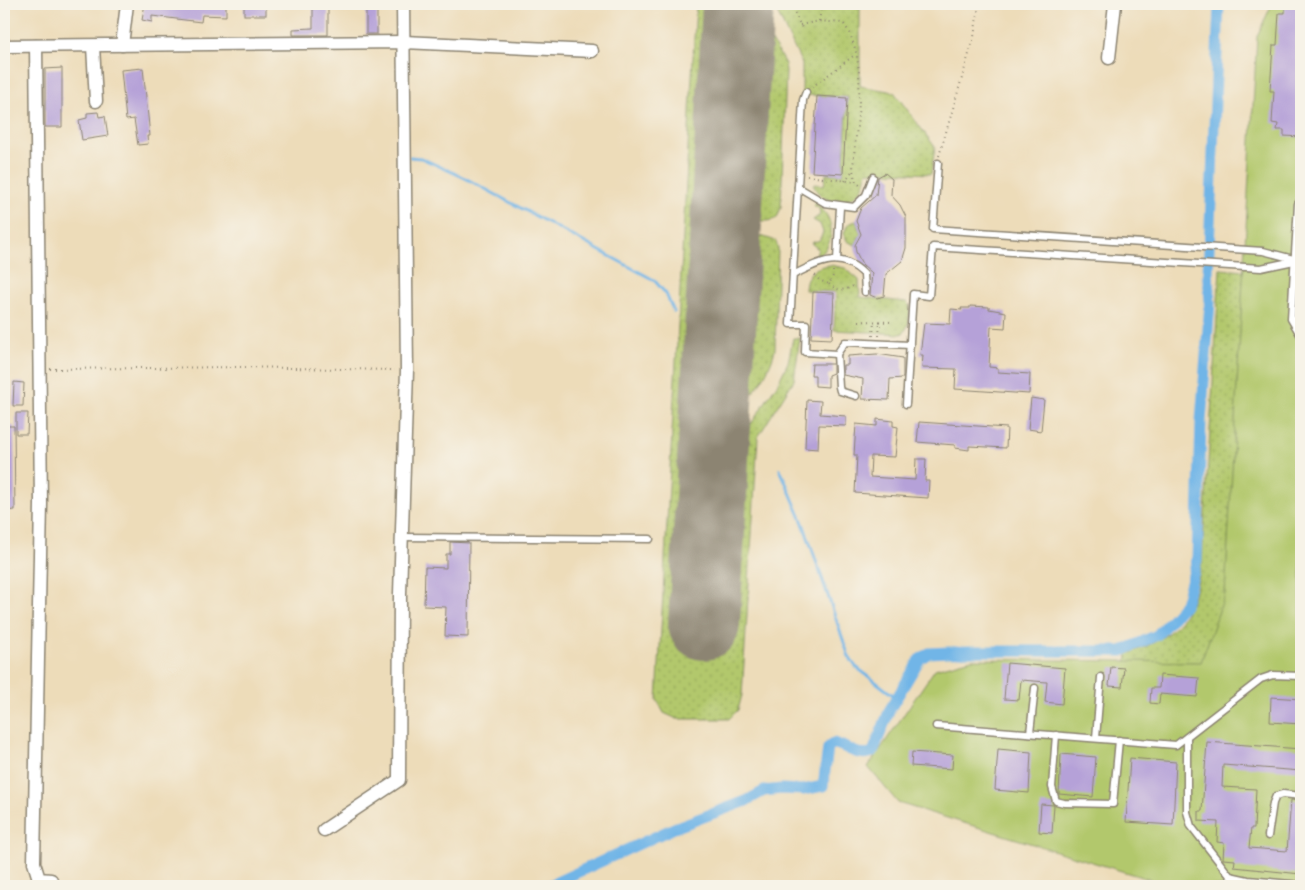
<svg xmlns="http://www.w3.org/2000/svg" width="1305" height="890" font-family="Kalam,sans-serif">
  <defs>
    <pattern id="grass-dots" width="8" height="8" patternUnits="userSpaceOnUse" patternTransform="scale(1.25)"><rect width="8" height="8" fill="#b2c86c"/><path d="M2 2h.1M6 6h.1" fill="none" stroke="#99ac5e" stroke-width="1.8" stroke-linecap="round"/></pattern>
  </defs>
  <rect width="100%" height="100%" fill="#f7f3e8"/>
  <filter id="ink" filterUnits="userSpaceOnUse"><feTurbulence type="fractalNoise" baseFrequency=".02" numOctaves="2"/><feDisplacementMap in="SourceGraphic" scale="10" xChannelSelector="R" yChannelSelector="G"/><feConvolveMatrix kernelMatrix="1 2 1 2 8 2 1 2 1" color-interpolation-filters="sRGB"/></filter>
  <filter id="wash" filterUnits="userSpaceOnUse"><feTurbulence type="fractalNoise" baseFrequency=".0096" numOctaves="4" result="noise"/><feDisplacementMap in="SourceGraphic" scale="20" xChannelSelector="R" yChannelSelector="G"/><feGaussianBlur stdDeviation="1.12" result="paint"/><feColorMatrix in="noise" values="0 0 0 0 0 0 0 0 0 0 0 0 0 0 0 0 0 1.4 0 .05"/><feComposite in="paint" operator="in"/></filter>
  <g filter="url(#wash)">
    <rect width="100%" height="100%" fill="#eddcb9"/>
    <g fill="url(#grass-dots)" stroke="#6e7a4c">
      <path d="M696 4H721L685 629 720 631 731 455 779 381 788 362 793 338H800L794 380 758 437 742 695 738 710 729 719H677L664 713 657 700Z"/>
      <path d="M773 4H860V86L894 92 935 147 931 174 867 171C866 178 865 185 861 190 847 208 820 204 813 184L824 185 826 174H843L848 97 802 95V64Z"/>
      <path d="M761 22 785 64 786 71 781 207 777 218C768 223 756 221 747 218L743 211 753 27 755 24Z"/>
      <path d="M815 203C838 219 836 248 812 261L811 257 816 255 818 249 811 243 820 240 823 232 820 224 813 220 820 215 819 208 813 205Z"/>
      <path d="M856 221 861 234 855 245 847 241 844 233 848 224Z"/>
      <path d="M761 236 776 241 778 248 775 349C772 366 755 396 740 404L735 403 733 398 742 244 746 238Z"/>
      <path d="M830 265 845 268 859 280 860 297 906 302 910 306C909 316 910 327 902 334L834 330 836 292 805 290C806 273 814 267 830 265Z"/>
      <path d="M1220 269 1270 273 1301 637 1123 692 1127 654C1180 635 1193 614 1202 560Z"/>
    </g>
    <path fill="#b2c86c" stroke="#6e7a4c" d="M1272 4H1301V886H1171L898 803 868 767 935 669 972 659 1201 662 1225 594 1257 36Z"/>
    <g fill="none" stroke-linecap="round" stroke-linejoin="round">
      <g stroke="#71b5e7" stroke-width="3">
        <path d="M410 157 421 158 465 178 654 280 666 294 674 312"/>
        <path d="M780 469 803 523 849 657 856 667 897 698"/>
      </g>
      <path stroke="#71b5e7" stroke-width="11" d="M548 886 674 828 746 801 764 791 781 789 803 790 823 786 828 748 833 743C847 746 858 758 873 752L890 709 920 659 929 653 969 651H1122L1157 635 1185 604 1197 560 1201 421 1210 302 1208 274 1219 4"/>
      <path stroke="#8c8472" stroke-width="72" d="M704 624 738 4"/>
    </g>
    <g id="blocks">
      <g fill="#b5a1d8">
        <path d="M145 4H226V16L202 15 201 22 152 16V22L142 20Z"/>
        <rect x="244" y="4" width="22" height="11"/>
        <path d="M313 4H328V35H293V29L313 28Z"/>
        <rect x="366" y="4" width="11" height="30"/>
        <path d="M1292 4H1301V137L1284 136V130H1277L1278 124 1272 123 1274 91H1270L1273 45H1277L1279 13H1285V6L1291 7Z"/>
        <path d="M62 68V127H45V69Z"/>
        <path d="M143 68 150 136H147L148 144 138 145 134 119 126 120 121 70Z"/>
        <path d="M817 96 847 98 843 174 812 172Z"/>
        <path d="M98 112 99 117 105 116 108 136 82 140 79 120 87 118V113Z"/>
        <path d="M885 173 892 179 891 195 900 205 906 217V248L902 261 886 274 884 296 877 298 870 295 872 273 862 264 856 252 855 245 861 234 856 221 861 208 876 195 878 177Z"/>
        <path d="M813 292 834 293 832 339 811 338Z"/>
        <path d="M970 306 989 307V309L1006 312 1005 328 991 327 989 367 998 368V372L1030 374 1029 394 955 389 956 369 922 368 923 355H920L924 323 950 324 951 309 962 310 961 308H970Z"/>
        <path d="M877 354 903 358V378L890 379 889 400 862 399 863 379 843 375V365H848V356Z"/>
        <path d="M812 364H833V373L828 375V387L815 386V375H811Z"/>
        <path d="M14 382 24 383 23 406H13Z"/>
        <path d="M1031 398 1044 400 1041 431 1028 429Z"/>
        <path d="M807 400 821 401 820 414 846 416V426L819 425 818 449 805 448Z"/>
        <path d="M16 413H28L27 434H16Z"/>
        <path d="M877 419 893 421V426L898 427 895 457 871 456 870 477 915 480 916 459H926L925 481H929L928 498 855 493 857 455H854L856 424 877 426Z"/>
        <path d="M919 422 1007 428 1006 448 969 446V450L955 448V445L917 442Z"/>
        <path d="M4 426H14L15 510 4 511Z"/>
        <path d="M450 542 469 543 468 637 445 636 446 607 424 606 425 567 446 568V554H450Z"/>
        <path d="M1007 663 1065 668 1062 704 1045 702 1047 682 1021 680 1019 700 1004 699Z"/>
        <path d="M1111 667 1124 668 1122 687 1109 686Z"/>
        <path d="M1160 675 1199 678 1197 697 1160 694 1159 704 1150 703 1151 688H1159Z"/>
        <path d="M1271 697 1301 699V724L1270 722Z"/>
        <path d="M1207 742 1301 749V771L1223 765 1222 787 1256 789 1254 828H1251L1249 848 1287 851 1291 800 1301 801V874L1234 867 1235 860 1223 859 1224 843 1217 842 1218 822 1199 821V811H1202Z"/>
        <path d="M998 749 1031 752 1029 793 995 790Z"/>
        <path d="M912 752 953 755 952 769 911 766Z"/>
        <path d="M1061 754 1096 757 1093 797 1059 794Z"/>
        <path d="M1130 758 1176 762 1173 825 1126 822Z"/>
        <path d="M1041 804 1054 805 1052 833 1039 832Z"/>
      </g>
    </g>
  </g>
  <g filter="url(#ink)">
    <use href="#blocks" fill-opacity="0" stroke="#8c8472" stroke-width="1"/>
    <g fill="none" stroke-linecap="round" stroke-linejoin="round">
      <g stroke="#8c8472" stroke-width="9">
        <g id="lane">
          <path d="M806 92 803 100 790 324H806L805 352 837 354"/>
          <path d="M938 163 933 229 1263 251 1301 261"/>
          <path d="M798 187 825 203 854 207 866 195 873 177"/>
          <path d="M1301 200 1298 204 1291 319 1301 336"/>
          <path d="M837 260 840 207"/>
          <path d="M793 275C819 262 840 250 864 274L865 292"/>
          <path d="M856 396 840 391 839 387 837 354 845 342 910 345"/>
          <path d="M906 404 913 294 929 296 933 247 1261 268 1294 261"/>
          <path d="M402 537 650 539"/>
          <path d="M936 726 1176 745 1261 679 1273 675 1301 676"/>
          <path d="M1030 733 1035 688"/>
          <path d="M1056 735 1052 787 1056 801 1064 803 1113 804 1119 740"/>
          <path d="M1187 737V812L1191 826 1230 876 1248 880 1301 885"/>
          <path d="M1096 738 1101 677"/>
          <path d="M1268 836 1273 803 1276 796 1283 794 1301 796"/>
        </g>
      </g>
      <g stroke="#8c8472" stroke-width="15">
        <g id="street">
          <path d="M122 45 127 4"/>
          <path d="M4 46 404 42 592 51"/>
          <path d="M36 46 41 504 34 863 39 879 51 880"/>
          <path d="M93 46 96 101"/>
          <path d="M1109 58 1115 4"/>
          <path d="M324 830 399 780 400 594 407 370 403 4"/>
        </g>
      </g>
      <g stroke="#8c8472" stroke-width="2" stroke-dasharray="1 4" stroke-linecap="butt">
        <path d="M790 4 803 30"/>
        <path d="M819 21 822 4"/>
        <path d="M800 25 819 21 843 23C871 60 855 127 853 170L856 182 861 186"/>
        <path d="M812 87 856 54"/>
        <path d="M939 156 974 37 979 4"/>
        <path d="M807 176 856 182"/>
        <path d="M845 181 853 170"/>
        <path d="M815 275 819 280 829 284 833 276V269"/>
        <path d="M829 284C837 292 847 291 856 284"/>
        <path d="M859 321 894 322"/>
        <path d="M873 336 874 321"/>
        <path d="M879 336 880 321"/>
        <path d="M50 369 239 367 395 370"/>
      </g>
      <use href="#lane" stroke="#fff" stroke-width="6"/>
      <use href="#street" stroke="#fff" stroke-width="12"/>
    </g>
  </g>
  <rect width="1305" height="890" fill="none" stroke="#f7f3e8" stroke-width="20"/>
</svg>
